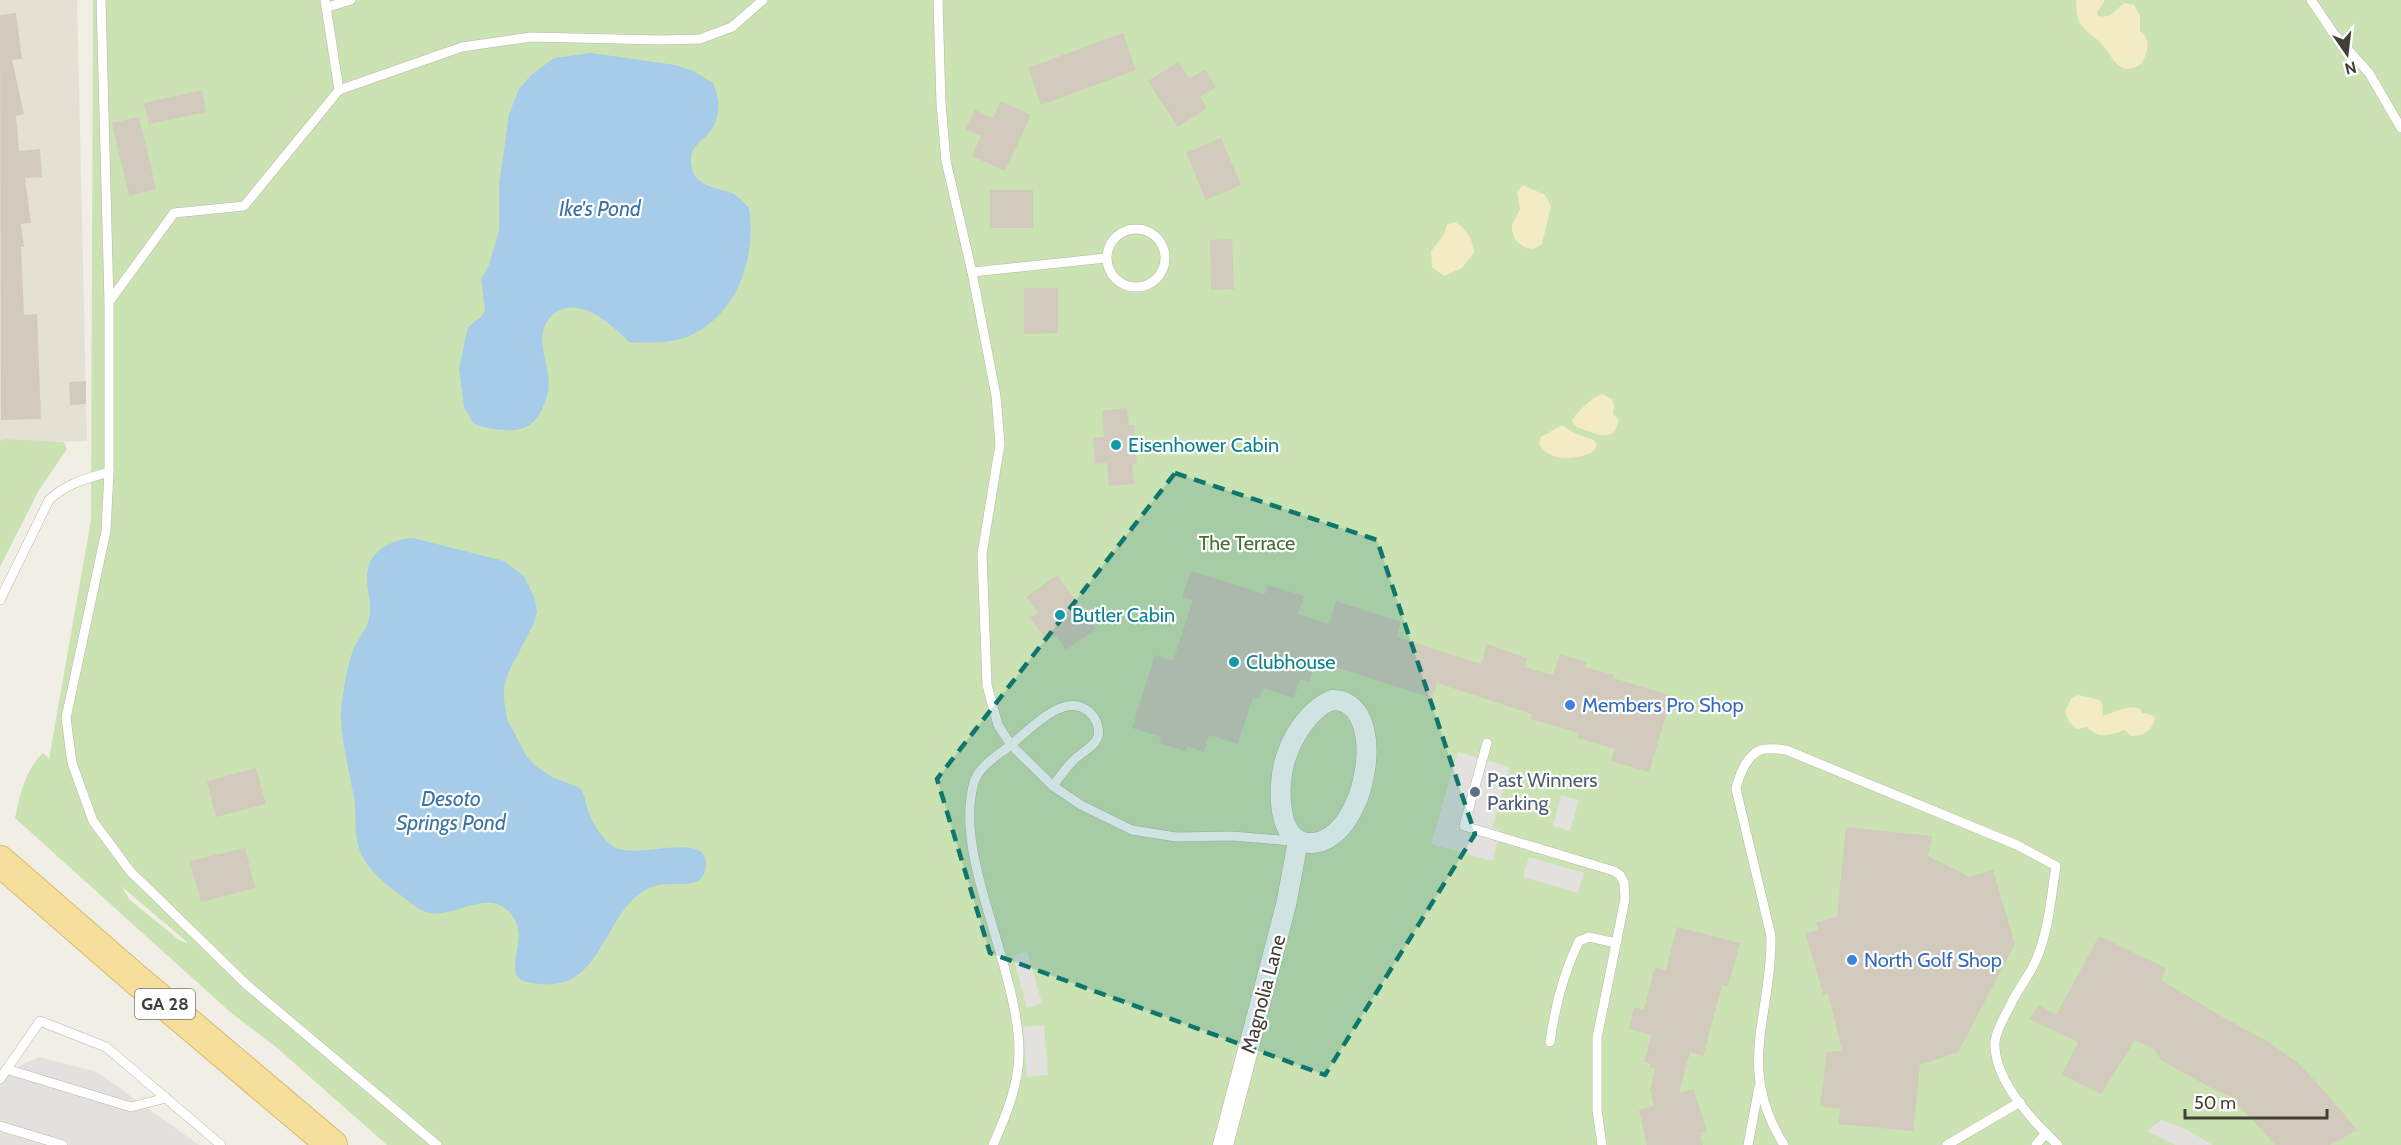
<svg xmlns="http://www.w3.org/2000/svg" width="2401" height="1145" font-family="Cabin,sans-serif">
  <rect width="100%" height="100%" fill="#f1eee6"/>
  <path fill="#e5e0d4" d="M0 0H77L87 441 0 443Z"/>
  <g fill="#cbe2b2" fill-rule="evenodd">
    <path d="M93 0H2401V1145H387L276 1047 229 1011 15 818C20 795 25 770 43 753L49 759 91 520ZM121 886 187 942V943L179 940 130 900Z"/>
    <path d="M4 439 64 442 67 449 39 490 0 567V441Z"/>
  </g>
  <g fill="#f3ebc4">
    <path d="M2076 0H2105L2097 13 2099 16C2111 19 2115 9 2125 3L2134 5 2140 16V31C2152 39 2148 53 2141 64 2119 79 2113 56 2101 43 2094 36 2085 32 2080 23 2076 16 2077 8 2076 0Z"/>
    <path d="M1523 185 1545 195 1551 206 1542 244 1533 249 1526 248 1516 241 1512 231V225L1520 209 1517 192Z"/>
    <path d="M1455 222C1466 228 1474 241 1474 253L1462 268 1444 276 1432 267 1431 251 1443 236 1447 225Z"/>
    <path d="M1602 394 1612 399 1614 405 1613 414 1619 420C1614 440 1603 437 1588 431 1581 429 1575 428 1572 421 1574 414 1594 396 1602 394Z"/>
    <path d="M1562 425 1574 433 1594 440 1597 445 1594 451C1579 460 1549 463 1539 444L1541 437Z"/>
    <path d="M2078 695 2100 700 2103 706 2102 713 2103 716C2116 712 2126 704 2140 709L2142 713 2152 715 2155 718C2153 730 2143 737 2131 736L2125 730C2111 734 2101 741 2087 727L2077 729 2070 723 2065 712 2071 699Z"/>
  </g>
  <g fill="#e2e1de">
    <path d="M1458 752 1510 767 1492 827 1501 830 1492 861 1431 844Z"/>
    <path d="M1561 795 1579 800 1570 831 1553 826Z"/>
    <path d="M1529 857 1584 873 1578 893 1523 877Z"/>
    <path d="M1027 951 1042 1003 1027 1008 1013 956Z"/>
    <path d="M1044 1025 1048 1075 1027 1077 1023 1027Z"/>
    <path d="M39 1057 97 1072 199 1145H0V1075Z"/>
    <path d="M2161 1120 2184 1128 2213 1145H2175L2147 1131Z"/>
  </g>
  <g fill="#a7cce9">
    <path d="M591 53 675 65 693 71 713 83C720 98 721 118 710 132 701 142 690 147 691 162 692 186 714 187 732 193 738 196 744 203 749 208 757 259 736 319 684 338 666 344 647 343 629 342 612 325 583 298 558 311 548 316 543 327 542 337 542 350 546 362 548 374 550 387 548 397 542 409 530 437 504 431 479 426L473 423 464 407 459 368 468 327 482 316 485 310 481 279 489 265 499 230V185L509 114 519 89 531 75 554 58Z"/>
    <path d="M413 538 504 561 524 576 535 599 537 612 533 625 508 673 504 687V700L507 719 527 757 537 767 552 777 580 788C585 794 585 802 588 810 593 824 601 838 614 847 637 860 705 831 706 863 706 870 704 875 700 880 681 889 662 878 642 892 603 918 601 990 541 984 532 983 522 983 516 975 511 954 528 935 511 914 489 887 456 918 430 913 418 911 408 900 399 894 378 879 358 861 356 833 355 819 356 806 353 793 349 769 342 745 341 721 340 706 348 659 355 646 361 634 369 627 370 613 371 602 368 593 367 582 365 553 388 540 413 538Z"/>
  </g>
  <g fill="#d2cabc">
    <path d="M16 13 22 59 12 60 24 114 16 116 19 151 40 149 42 177 25 178 31 223 21 224 24 247H21L24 315 37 314 41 419 1 420 0 15Z"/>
    <path d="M1123 33 1136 70 1041 105 1028 68Z"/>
    <path d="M1178 62 1190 79 1205 69 1216 87 1200 97 1207 108 1178 127 1148 81Z"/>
    <path d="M202 90 206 112 149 124 144 103Z"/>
    <path d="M1001 101 1031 115 1005 171 972 156 981 136 966 129 975 110 993 118Z"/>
    <path d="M139 117 156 189 129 196 112 123Z"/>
    <path d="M1221 138 1241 185 1206 200 1186 153Z"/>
    <rect x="990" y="190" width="43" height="38"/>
    <path d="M1232 239 1234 289 1211 290 1210 240Z"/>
    <path d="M1024 288H1058V333L1024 334Z"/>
    <path d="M86 381V404L70 405 69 382Z"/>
    <path d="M1127 408 1129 425H1134L1135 437 1138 436 1140 452H1136L1137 464 1132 465 1134 484 1109 486 1107 463 1095 464 1093 438 1104 437 1102 411Z"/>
    <path d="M1191 571 1265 594 1268 585 1304 596 1298 614 1329 624 1336 601 1401 622 1397 637 1481 664 1487 644 1527 658 1524 667 1553 675 1560 654 1587 662 1585 667 1614 675 1613 678 1672 696 1649 772 1611 761 1615 749 1577 738 1579 733 1530 719 1532 714 1437 683 1432 698 1316 661 1309 682 1300 679 1294 698 1263 688 1260 699 1253 697 1238 744 1209 735 1204 752 1187 746 1186 751 1159 743 1161 737 1132 728 1155 655 1173 661 1193 600 1182 597Z"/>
    <path d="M1057 575 1096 629 1066 650 1055 635 1047 641 1030 618 1038 613 1026 597Z"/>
    <path d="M256 768 266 804 216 817 207 781Z"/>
    <path d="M1846 827 1932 836 1928 856 1970 877 1993 870 2015 944 1958 1052 1920 1065 1913 1131 1838 1124 1840 1108 1820 1107 1827 1052 1842 1051 1828 994 1824 996 1805 933 1818 930 1816 923 1837 916Z"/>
    <path d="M245 848 255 888 201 902 190 861Z"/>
    <path d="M1677 927 1740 943 1728 987 1722 985 1703 1056 1690 1052 1679 1093 1693 1089 1707 1131 1700 1133 1703 1145H1647L1639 1110 1654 1106 1650 1089 1655 1069 1650 1067 1651 1064 1644 1062 1652 1035 1629 1029 1634 1007 1644 1010 1655 967 1666 970Z"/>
    <path d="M2099 936 2166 968 2161 980 2224 1018 2269 1042 2299 1064 2329 1096 2357 1130 2330 1145H2275L2231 1097 2213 1089 2161 1060 2154 1049 2135 1040 2101 1094 2062 1075 2078 1042 2029 1019 2039 1005 2056 1015Z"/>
  </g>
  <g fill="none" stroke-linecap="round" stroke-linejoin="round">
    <g stroke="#bcb6a9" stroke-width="10">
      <g id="lane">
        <path d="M101 0 109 302V472L106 531 66 718 72 763 93 821 130 871 247 985 437 1145"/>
        <path d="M325 0 339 90"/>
        <path d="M938 0 941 104 946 161 972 272 996 396 1000 444 982 554 987 685 998 725 1011 745 1053 786 1081 805 1132 830 1176 837 1231 836 1293 841"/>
        <path d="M2311 0 2334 34 2369 73 2401 128"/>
        <path d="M328 7 351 0"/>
        <circle cx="1136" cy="258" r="29"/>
        <path d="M972 272 1106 258"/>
        <path d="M109 302 174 213 244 206 339 90 462 47 531 37 661 40 700 39 732 27 763 0"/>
        <path d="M0 600 49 500C67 483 86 479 109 472"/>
        <path d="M1487 743 1464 826 1614 871 1620 875 1624 883 1625 899 1597 1038V1110L1602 1145"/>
        <path d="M1550 1042C1555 1006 1563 974 1579 941L1589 937 1616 943"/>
        <path d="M6 1069 131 1107 166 1098"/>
        <path d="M0 1079 40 1021 106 1047 221 1145"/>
        <path d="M0 1126 63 1145"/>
        <path d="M993 1145C1006 1116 1020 1082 1019 1049 1018 1001 995 938 982 890 973 857 965 820 973 786 977 766 998 756 1012 744 1029 730 1062 694 1085 709 1091 712 1097 720 1098 727 1102 743 1086 749 1076 758 1067 766 1060 776 1053 786"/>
        <path d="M1748 1145 1759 1087"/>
        <path d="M1784 1145C1735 1067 1772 1017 1771 936L1736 789C1739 774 1749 750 1766 749 1773 748 1780 749 1786 750L2017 845 2056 866C2051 897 2049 930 2036 960 2029 977 2016 991 2009 1008 2004 1017 1996 1031 1995 1042 1993 1079 2033 1122 2058 1145"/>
        <path d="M1947 1145 2020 1102"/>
        <path d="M2036 1145 2046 1133"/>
      </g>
    </g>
    <g stroke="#bcb6a9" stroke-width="21">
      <g id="street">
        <path d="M1332 700C1390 698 1369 839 1312 843 1275 846 1278 782 1285 760 1292 737 1309 709 1332 700Z"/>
        <path d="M1223 1145 1286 905 1298 841"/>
      </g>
    </g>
    <g stroke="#d8bc6d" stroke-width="32">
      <path id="primary" d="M0 861 131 975 332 1145"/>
    </g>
    <use href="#lane" stroke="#fff" stroke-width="9"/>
    <use href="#street" stroke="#fff" stroke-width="20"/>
    <use href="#primary" stroke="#f5df9b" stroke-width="30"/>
  </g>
  <path fill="#0f766e" fill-opacity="0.2" stroke="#0f766e" stroke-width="4.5" stroke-dasharray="12 8" stroke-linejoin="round" d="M1175 473 1377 540 1475 834 1325 1075 990 953 937 779Z"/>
  <g fill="#0f9aa8" stroke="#fff" stroke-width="2">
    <circle cx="1116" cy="445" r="6"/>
    <circle cx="1060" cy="615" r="6"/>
    <circle cx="1234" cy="662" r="6"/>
  </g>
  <g fill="#3f7fe0" stroke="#fff" stroke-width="2">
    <circle cx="1570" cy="705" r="6"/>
    <circle cx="1852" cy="960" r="6"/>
  </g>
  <circle fill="#5c6f8a" stroke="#fff" stroke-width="2" cx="1475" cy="792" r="6"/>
  <g text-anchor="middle" stroke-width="4.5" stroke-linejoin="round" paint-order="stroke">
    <rect fill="#fff" stroke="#7b7872" stroke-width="1.5" x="135" y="989" width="60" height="30" rx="4.5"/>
    <g font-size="18" font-weight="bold" fill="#433e36">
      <text x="165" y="1010">GA 28</text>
    </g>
    <g font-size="20" fill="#0d838f" stroke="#fff" text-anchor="start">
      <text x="1128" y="452">Eisenhower Cabin</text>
      <text x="1072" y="622">Butler Cabin</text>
      <text x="1246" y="669">Clubhouse</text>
    </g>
    <g font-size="20" fill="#456f2f" stroke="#fff">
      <text x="1247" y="550">The Terrace</text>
    </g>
    <g font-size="20" fill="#366cbe" stroke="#fff" text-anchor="start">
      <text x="1582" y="712">Members Pro Shop</text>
      <text x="1864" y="967">North Golf Shop</text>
    </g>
    <g font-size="20" fill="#4e5e75" stroke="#fff" text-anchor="start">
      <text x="1487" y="787">Past Winners<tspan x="1487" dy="23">Parking</tspan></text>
    </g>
    <g font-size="20" fill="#433e36" stroke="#fff">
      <text transform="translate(1263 994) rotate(-75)" y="7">Magnolia Lane</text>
    </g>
    <g font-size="21" font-style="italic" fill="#3973a5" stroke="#fff">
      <text x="600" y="216">Ike's Pond</text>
      <text x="451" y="806">Desoto<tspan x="451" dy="24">Springs Pond</tspan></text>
    </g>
  </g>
  <g transform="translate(2347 54) rotate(166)" stroke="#ffffff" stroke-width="4.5" paint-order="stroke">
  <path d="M0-4.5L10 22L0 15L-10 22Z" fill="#433e36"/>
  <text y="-9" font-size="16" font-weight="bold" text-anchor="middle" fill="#433e36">N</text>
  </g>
  <path d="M2185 1109v9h142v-9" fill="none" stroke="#433e36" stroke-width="3"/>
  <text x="2194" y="1109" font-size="18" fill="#433e36" stroke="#ffffff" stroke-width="4.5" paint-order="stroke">50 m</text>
</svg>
